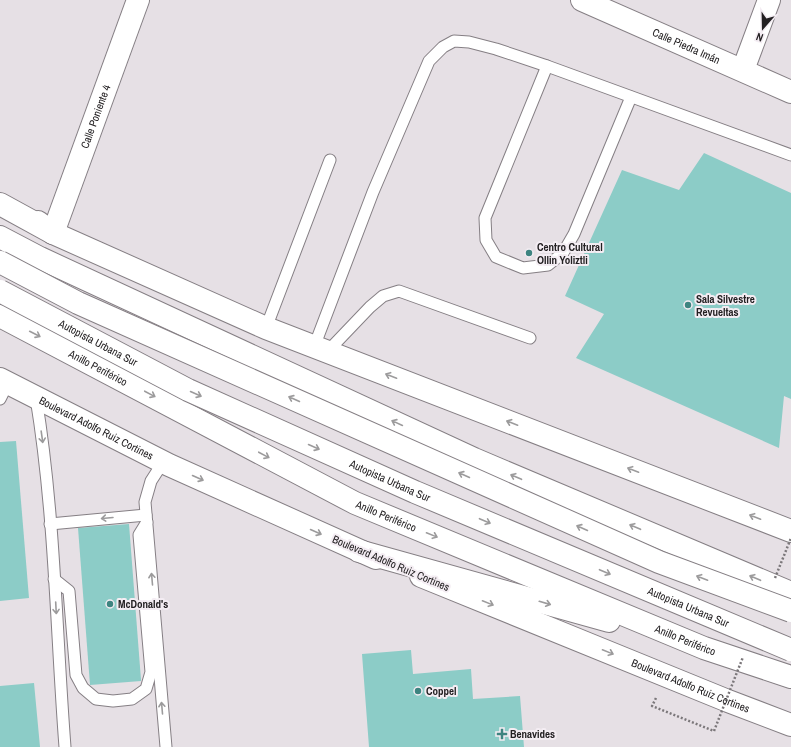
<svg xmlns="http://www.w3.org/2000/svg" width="791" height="747" font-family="'Archivo Narrow',sans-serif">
  <rect width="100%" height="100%" fill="#e6e0e5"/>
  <g fill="#8cccc7">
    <path d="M704 153 791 193V399L784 396 779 448 576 358 604 314 565 296 622 170 679 190Z"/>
    <path d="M16 441 29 598 0 601V442Z"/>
    <path d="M129 524 141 680V681L90 685 78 528Z"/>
    <path d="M411 650 413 674 471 669 473 699 520 696 524 747H369L362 654Z"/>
    <path d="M34 683 40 747H0V686Z"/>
  </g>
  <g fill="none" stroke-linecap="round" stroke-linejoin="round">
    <g stroke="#857f84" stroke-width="13">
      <g id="service">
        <path d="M547 66 485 218 486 240 496 257 523 268 548 265 563 253 574 234 631 97"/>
        <path d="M266 328 330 160"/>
        <path d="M314 347 373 192 429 61 443 47 454 41 469 42 496 49 547 66 791 155"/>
        <path d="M327 352 370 307 383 296 399 291 530 338"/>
        <path d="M36 398C55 513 56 631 65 747"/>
        <path d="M0 399 8 383"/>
        <path d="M50 524 146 515"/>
        <path d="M54 579 69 591 76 675 83 688 96 699 113 701 132 699 146 689 151 672 139 535 147 522"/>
        <path d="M166 747 145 502 151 481 160 467 169 465"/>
      </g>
    </g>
    <g stroke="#857f84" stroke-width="24">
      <g id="minor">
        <path id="s1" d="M582 0 791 92"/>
        <path d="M743 70 769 0"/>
        <path id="s2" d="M53 233 138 0"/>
      </g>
    </g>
    <g stroke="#857f84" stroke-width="24">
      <g id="secondary">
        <path d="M38 222 53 233 266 328 791 531"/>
        <path id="s3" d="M0 379 169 465 376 558"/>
        <path id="s4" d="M421 576 728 701 791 725"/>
      </g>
    </g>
    <g stroke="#857f84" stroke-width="24">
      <g id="motorway">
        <path d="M0 204 53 233"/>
        <path d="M0 237 40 258 474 459 791 593"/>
        <path id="s5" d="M0 316 355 503 704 648 791 677"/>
        <path d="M359 551 609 621"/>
      </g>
    </g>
    <path stroke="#7b777a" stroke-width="2.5" stroke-dasharray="2 2" stroke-linecap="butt" d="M656 698 652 706 714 731"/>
    <use href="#service" stroke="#fff" stroke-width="11"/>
    <use href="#minor" stroke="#fff" stroke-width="22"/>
    <use href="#secondary" stroke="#fff" stroke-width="22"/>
    <use href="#motorway" stroke="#fff" stroke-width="22"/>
    <g stroke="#857f84" stroke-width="24" stroke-linecap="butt">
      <g id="motorway-bridge">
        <path d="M0 262 78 303 659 562 791 611"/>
        <path id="s6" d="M0 291 188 390 415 492 791 650"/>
      </g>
    </g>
    <g stroke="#7b777a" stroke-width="2.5" stroke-dasharray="2 2" stroke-linecap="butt">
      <path d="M775 578 791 538"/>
      <path d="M714 731 743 657"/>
    </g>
    <use href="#motorway-bridge" stroke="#fff" stroke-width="22"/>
  </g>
  <defs><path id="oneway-shaft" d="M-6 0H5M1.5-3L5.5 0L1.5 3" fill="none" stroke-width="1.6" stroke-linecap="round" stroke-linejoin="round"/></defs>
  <g stroke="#9c9b9c">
    <use href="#oneway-shaft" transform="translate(35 334) rotate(27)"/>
    <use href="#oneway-shaft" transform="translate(391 376) rotate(-159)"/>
    <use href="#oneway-shaft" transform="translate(150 394) rotate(28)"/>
    <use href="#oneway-shaft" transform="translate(196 394) rotate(24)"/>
    <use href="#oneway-shaft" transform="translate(294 399) rotate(-156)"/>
    <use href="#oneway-shaft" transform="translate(397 423) rotate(-155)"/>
    <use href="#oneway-shaft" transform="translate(512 423) rotate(-159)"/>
    <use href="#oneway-shaft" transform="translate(42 437) rotate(82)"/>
    <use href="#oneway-shaft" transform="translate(314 447) rotate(24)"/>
    <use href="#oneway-shaft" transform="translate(264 455) rotate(28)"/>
    <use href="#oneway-shaft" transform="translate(633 470) rotate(-159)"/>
    <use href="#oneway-shaft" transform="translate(464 475) rotate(-156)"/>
    <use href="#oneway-shaft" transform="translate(516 477) rotate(-157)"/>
    <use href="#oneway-shaft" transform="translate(198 478) rotate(24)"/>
    <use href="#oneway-shaft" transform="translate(755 517) rotate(-159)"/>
    <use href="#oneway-shaft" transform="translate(107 518) rotate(175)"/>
    <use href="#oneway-shaft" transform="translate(485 521) rotate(23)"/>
    <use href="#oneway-shaft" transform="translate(635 527) rotate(-157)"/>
    <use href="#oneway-shaft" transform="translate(582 528) rotate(-156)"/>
    <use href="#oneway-shaft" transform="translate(316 532) rotate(24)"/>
    <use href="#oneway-shaft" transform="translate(432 535) rotate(22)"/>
    <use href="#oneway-shaft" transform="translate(605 572) rotate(23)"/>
    <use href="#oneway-shaft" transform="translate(702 578) rotate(-159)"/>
    <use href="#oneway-shaft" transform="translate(755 578) rotate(-157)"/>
    <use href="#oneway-shaft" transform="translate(152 579) rotate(-95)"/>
    <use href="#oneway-shaft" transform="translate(488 603) rotate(22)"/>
    <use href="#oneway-shaft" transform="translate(545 603) rotate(16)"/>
    <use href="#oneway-shaft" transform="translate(56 608) rotate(87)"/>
    <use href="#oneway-shaft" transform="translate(608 652) rotate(22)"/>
    <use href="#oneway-shaft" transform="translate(162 708) rotate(-95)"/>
  </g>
  <g fill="#3d8480" stroke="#f4edf3" stroke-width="1.5">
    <circle cx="529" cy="253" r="4"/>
    <circle cx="688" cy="305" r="4"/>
    <circle cx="110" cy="604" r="4"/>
    <circle cx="418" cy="691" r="4"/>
    <path d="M500 728h4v4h4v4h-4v4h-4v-4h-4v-4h4z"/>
  </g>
  <g text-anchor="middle" stroke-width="4" stroke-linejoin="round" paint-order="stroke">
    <g font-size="11" fill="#232022" stroke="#f4edf3">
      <text dy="4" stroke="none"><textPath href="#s1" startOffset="114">Calle Piedra Imán</textPath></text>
      <text dy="4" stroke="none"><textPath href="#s2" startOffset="124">Calle Poniente 4</textPath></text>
      <text dy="4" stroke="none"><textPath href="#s6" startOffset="111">Autopista Urbana Sur</textPath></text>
      <text dy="4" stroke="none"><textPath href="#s5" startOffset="111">Anillo Periférico</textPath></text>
      <text dy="4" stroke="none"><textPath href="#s3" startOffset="108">Boulevard Adolfo Ruiz Cortines</textPath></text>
      <text dy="4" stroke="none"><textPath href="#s6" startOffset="434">Autopista Urbana Sur</textPath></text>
      <text dy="4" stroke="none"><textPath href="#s5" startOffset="435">Anillo Periférico</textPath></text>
      <text transform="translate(391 563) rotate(23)" y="4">Boulevard Adolfo Ruiz Cortines</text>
      <text dy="4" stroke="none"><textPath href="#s6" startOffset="758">Autopista Urbana Sur</textPath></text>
      <text dy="4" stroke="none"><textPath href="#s5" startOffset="759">Anillo Periférico</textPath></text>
      <text dy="4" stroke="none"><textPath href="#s4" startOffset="291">Boulevard Adolfo Ruiz Cortines</textPath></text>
    </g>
    <g font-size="11" font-weight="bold" fill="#232022" stroke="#f4edf3" text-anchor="start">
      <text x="537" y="251">Centro Cultural<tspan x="537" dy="13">Ollin Yoliztli</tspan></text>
      <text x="696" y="303">Sala Silvestre<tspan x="696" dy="13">Revueltas</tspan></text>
      <text x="118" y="608">McDonald's</text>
      <text x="426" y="695">Coppel</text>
      <text x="510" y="738">Benavides</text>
    </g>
  </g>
  <g transform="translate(763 28) rotate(200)" stroke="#f4edf3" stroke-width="3" paint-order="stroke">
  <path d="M0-3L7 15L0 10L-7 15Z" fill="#232022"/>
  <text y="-6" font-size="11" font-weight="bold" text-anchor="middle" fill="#232022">N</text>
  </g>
</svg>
